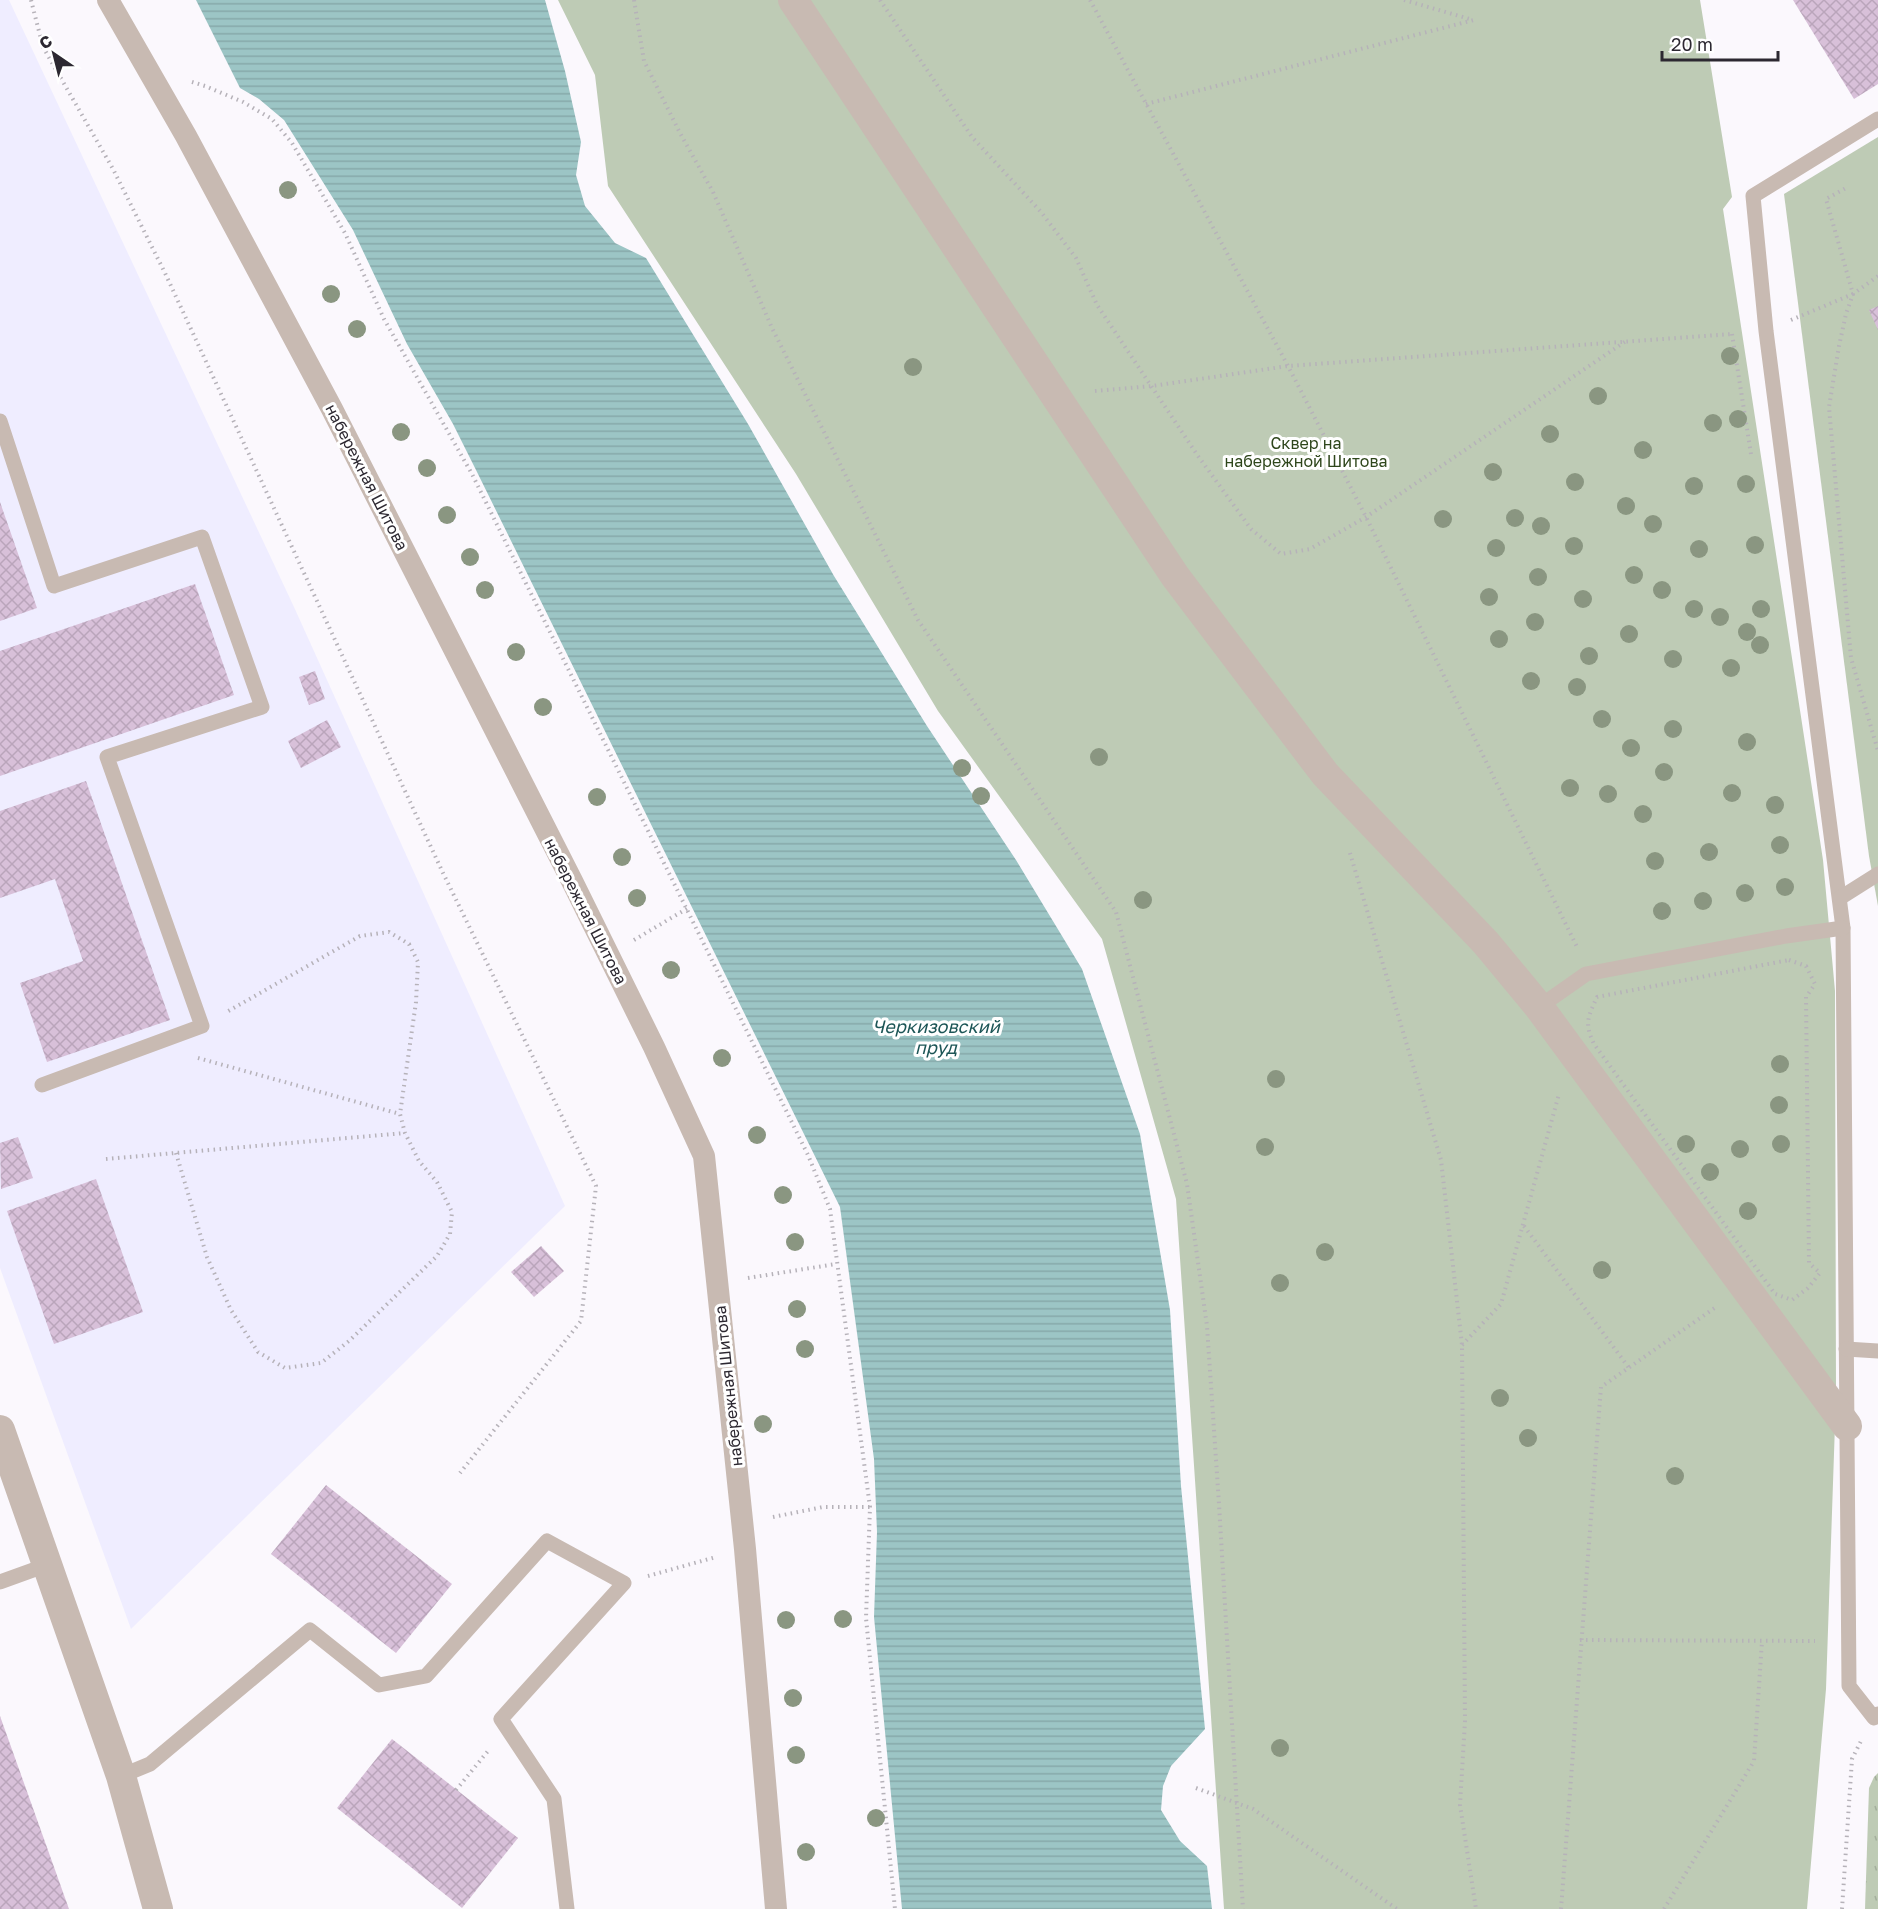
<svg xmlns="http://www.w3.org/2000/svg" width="1878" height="1909" font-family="'Golos Text',sans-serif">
  <defs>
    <pattern id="grass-tufts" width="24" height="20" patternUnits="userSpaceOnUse" patternTransform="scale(1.5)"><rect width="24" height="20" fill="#becbb5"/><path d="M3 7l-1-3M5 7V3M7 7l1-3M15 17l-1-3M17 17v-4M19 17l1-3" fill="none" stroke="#a3ae9c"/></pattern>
    <pattern id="water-rules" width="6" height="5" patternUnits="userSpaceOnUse" patternTransform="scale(1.5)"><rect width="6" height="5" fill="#9cc5c5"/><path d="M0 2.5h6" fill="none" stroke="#87a9aa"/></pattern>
    <pattern id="building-cross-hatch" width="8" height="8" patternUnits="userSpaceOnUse" patternTransform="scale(1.5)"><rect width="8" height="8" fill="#d8c0d9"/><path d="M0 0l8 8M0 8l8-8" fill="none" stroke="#baa5bb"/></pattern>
  </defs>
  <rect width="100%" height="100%" fill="#fbf8fd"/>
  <path fill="#efedff" d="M0 0H9L294 607 565 1206 131 1629 0 1268Z"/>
  <path fill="url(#grass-tufts)" d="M1878 1773V1909H1865L1869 1788 1874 1777Z"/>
  <g fill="#becbb5">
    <path d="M558 0H1700L1732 197 1723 209 1823 860 1835 991 1836 1395 1826 1689 1807 1909H1224L1176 1199 1102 939 938 711 796 474 608 186 595 75Z"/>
    <path d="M1878 137V906L1869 856 1784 194Z"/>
  </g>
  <path fill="url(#water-rules)" d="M196 0H545L565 71 581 142 576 175 585 206 615 243 646 258 748 424 834 576 927 726 1016 860 1082 969 1140 1134 1170 1310 1181 1486 1205 1729 1171 1766 1163 1786 1161 1810 1180 1841 1207 1866 1212 1909H902L874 1617 877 1532 874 1459 840 1207 477 472 453 424 407 344 353 230 284 120 259 99 240 88Z"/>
  <g fill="url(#building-cross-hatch)">
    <path d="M1793 0H1878V84L1854 99Z"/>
    <path d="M1878 306V330L1869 310Z"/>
    <path d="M0 502 37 608 0 621Z"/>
    <path d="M195 584 234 695 0 776V651Z"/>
    <path d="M315 671 325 699 309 705 299 677Z"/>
    <path d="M327 720 341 747 301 768 288 741Z"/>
    <path d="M86 781 170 1020 47 1062 20 983 83 961 55 879 0 898V811Z"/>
    <path d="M18 1137 33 1178 1 1189 0 1143Z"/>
    <path d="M96 1179 143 1312 54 1344 7 1211Z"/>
    <path d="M541 1246 564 1271 534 1297 511 1272Z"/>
    <path d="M326 1485 452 1584 396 1653 271 1554Z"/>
    <path d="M0 1716 69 1909H0Z"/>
    <path d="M392 1739 518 1838 462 1908 337 1808Z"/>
  </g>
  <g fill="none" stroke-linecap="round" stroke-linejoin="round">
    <g stroke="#b6b2b9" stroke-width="4" stroke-dasharray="1.5 4.5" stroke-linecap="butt">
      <path d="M31 0 43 47 113 169 165 273 443 873 596 1186 581 1321 460 1473"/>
      <path d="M634 0 644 61 680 133 713 192 772 328 918 620 1116 912 1187 1184 1207 1326 1219 1504 1243 1909"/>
      <path d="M880 0 972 137 1041 212 1076 258 1097 305 1198 456 1251 529 1281 554 1310 549 1366 517 1626 341"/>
      <path d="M1090 0 1288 366 1366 517 1578 949"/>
      <path d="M1404 0 1473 20"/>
      <path d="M192 82 205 86 243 102 272 119 292 143 345 233 384 319 472 474 808 1155 830 1209 870 1507 866 1618 895 1909"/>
      <path d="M1146 104 1474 20"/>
      <path d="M1878 276 1853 294 1846 314 1839 346 1829 407 1851 658 1878 751"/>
      <path d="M1791 320 1853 294 1826 199 1846 188"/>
      <path d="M1732 334 1751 454"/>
      <path d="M1095 391 1152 386 1288 366 1732 334"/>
      <path d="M1350 853 1441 1160 1462 1345 1465 1721 1460 1805 1476 1909"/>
      <path d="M634 940 688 908"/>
      <path d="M1789 960 1806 966 1815 984 1806 997 1809 1263 1820 1273 1808 1288 1792 1300 1775 1294 1594 1044C1584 1023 1588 1017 1597 997Z"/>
      <path d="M198 1058 400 1114"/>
      <path d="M176 1153 207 1257 231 1310 258 1352 285 1368 321 1363 349 1341 437 1256 450 1234 452 1212 437 1182 419 1161 405 1133 400 1114 416 1002 418 962 409 944 389 932 360 936 225 1013"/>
      <path d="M106 1159 405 1133"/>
      <path d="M1524 1226 1629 1368"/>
      <path d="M748 1278 836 1264"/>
      <path d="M1462 1345 1501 1304 1559 1094"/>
      <path d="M773 1517 823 1507H870"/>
      <path d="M648 1576 716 1557"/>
      <path d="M1580 1640 1815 1641"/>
      <path d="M1196 1788 1253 1809 1397 1909"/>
      <path d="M456 1790 488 1751"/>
      <path d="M1561 1909 1601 1387 1716 1307"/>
      <path d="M1664 1909 1754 1761 1762 1641"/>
      <path d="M1842 1909 1852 1759 1861 1741"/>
    </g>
    <g stroke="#c8bab2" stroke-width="15">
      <path d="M1878 119 1753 196 1766 331 1843 928 1849 1686 1874 1718 1878 1714"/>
      <path d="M0 421 54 586 202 537 262 707 107 757 202 1026 42 1085"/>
      <path d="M1840 898 1878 874"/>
      <path d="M1539 1007 1586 974 1786 936 1843 928"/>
      <path d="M1846 1349 1878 1351"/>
      <path d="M0 1582 47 1565"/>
      <path d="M121 1776 150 1764 310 1630 379 1685 426 1676 547 1541 624 1583 501 1719 554 1799 567 1909"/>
    </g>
    <path stroke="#c8bab2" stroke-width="22" d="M108 0 186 136 332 409 572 881 654 1047 704 1156 745 1549 776 1909"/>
    <g stroke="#c8bab2" stroke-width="30">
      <path d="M793 0 1175 576 1325 774 1486 943 1539 1007 1847 1426"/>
      <path d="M0 1430 121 1776 158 1909"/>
    </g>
  </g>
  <g fill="#8a9681">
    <circle cx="288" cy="190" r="9"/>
    <circle cx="331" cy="294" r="9"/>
    <circle cx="357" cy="329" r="9"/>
    <circle cx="1730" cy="356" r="9"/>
    <circle cx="913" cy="367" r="9"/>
    <circle cx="1598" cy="396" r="9"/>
    <circle cx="1738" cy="419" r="9"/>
    <circle cx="1713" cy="423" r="9"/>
    <circle cx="401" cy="432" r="9"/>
    <circle cx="1550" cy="434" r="9"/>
    <circle cx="1643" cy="450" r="9"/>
    <circle cx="427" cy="468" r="9"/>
    <circle cx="1493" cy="472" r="9"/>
    <circle cx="1575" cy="482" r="9"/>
    <circle cx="1746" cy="484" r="9"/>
    <circle cx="1694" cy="486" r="9"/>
    <circle cx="1626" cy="506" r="9"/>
    <circle cx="447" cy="515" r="9"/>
    <circle cx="1515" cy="518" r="9"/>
    <circle cx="1443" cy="519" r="9"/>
    <circle cx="1653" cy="524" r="9"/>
    <circle cx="1541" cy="526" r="9"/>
    <circle cx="1755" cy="545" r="9"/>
    <circle cx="1574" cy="546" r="9"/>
    <circle cx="1496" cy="548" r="9"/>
    <circle cx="1699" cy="549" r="9"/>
    <circle cx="470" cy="557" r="9"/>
    <circle cx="1634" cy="575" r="9"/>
    <circle cx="1538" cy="577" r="9"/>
    <circle cx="485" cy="590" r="9"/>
    <circle cx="1662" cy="590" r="9"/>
    <circle cx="1489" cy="597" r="9"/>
    <circle cx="1583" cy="599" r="9"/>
    <circle cx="1694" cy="609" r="9"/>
    <circle cx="1761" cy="609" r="9"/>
    <circle cx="1720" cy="617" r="9"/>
    <circle cx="1535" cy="622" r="9"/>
    <circle cx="1747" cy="632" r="9"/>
    <circle cx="1629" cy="634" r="9"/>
    <circle cx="1499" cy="639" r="9"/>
    <circle cx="1760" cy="645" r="9"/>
    <circle cx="516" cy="652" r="9"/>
    <circle cx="1589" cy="656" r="9"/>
    <circle cx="1673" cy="659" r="9"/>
    <circle cx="1731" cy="668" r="9"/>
    <circle cx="1531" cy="681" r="9"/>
    <circle cx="1577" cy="687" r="9"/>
    <circle cx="543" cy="707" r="9"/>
    <circle cx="1602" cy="719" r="9"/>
    <circle cx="1673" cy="729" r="9"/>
    <circle cx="1747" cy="742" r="9"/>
    <circle cx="1631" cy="748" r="9"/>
    <circle cx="1099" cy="757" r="9"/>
    <circle cx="962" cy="768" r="9"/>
    <circle cx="1664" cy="772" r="9"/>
    <circle cx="1570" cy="788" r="9"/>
    <circle cx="1732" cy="793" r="9"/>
    <circle cx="1608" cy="794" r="9"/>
    <circle cx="981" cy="796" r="9"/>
    <circle cx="597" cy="797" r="9"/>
    <circle cx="1775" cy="805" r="9"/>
    <circle cx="1643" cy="814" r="9"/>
    <circle cx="1780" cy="845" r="9"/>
    <circle cx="1709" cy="852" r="9"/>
    <circle cx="622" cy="857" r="9"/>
    <circle cx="1655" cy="861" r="9"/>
    <circle cx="1785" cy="887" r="9"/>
    <circle cx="1745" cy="893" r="9"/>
    <circle cx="637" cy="898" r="9"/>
    <circle cx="1143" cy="900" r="9"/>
    <circle cx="1703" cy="901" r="9"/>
    <circle cx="1662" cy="911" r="9"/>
    <circle cx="671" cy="970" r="9"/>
    <circle cx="722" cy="1058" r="9"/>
    <circle cx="1780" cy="1064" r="9"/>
    <circle cx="1276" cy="1079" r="9"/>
    <circle cx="1779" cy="1105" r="9"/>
    <circle cx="757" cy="1135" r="9"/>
    <circle cx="1686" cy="1144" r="9"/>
    <circle cx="1781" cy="1144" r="9"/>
    <circle cx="1265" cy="1147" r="9"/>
    <circle cx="1740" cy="1149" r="9"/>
    <circle cx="1710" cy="1172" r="9"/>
    <circle cx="783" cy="1195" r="9"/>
    <circle cx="1748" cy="1211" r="9"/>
    <circle cx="795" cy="1242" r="9"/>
    <circle cx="1325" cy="1252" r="9"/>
    <circle cx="1602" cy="1270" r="9"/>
    <circle cx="1280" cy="1283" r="9"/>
    <circle cx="797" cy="1309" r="9"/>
    <circle cx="805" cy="1349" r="9"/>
    <circle cx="1500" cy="1398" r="9"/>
    <circle cx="763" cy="1424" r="9"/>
    <circle cx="1528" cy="1438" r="9"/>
    <circle cx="1675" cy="1476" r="9"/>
    <circle cx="843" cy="1619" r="9"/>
    <circle cx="786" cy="1620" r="9"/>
    <circle cx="793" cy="1698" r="9"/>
    <circle cx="1280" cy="1748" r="9"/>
    <circle cx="796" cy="1755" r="9"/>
    <circle cx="876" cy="1818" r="9"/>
    <circle cx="806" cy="1852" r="9"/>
  </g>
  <g text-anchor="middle" stroke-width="6" stroke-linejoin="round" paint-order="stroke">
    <g font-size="16" fill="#2e461b" stroke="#fff">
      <text x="1306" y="449">Сквер на<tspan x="1306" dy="18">набережной Шитова</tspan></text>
    </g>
    <g font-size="16" fill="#2c2831" stroke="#fff">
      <text transform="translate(367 477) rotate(63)" y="6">набережная Шитова</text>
      <text transform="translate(586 911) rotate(63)" y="6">набережная Шитова</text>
      <text transform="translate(728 1386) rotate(-96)" y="6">набережная Шитова</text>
    </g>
    <g font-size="18" font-style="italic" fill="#1c5556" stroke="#fff">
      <text x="936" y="1033">Черкизовский<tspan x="936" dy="21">пруд</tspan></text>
    </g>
  </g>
  <g transform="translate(54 54) rotate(325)" stroke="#ffffff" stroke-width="4.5" paint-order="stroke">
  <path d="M0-4.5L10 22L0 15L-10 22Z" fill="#2c2831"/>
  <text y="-9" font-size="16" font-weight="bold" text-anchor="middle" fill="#2c2831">С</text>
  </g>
  <path d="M1662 51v9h116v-9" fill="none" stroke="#2c2831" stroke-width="3"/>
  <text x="1671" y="51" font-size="18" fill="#2c2831" stroke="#ffffff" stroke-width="4.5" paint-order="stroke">20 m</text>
</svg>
